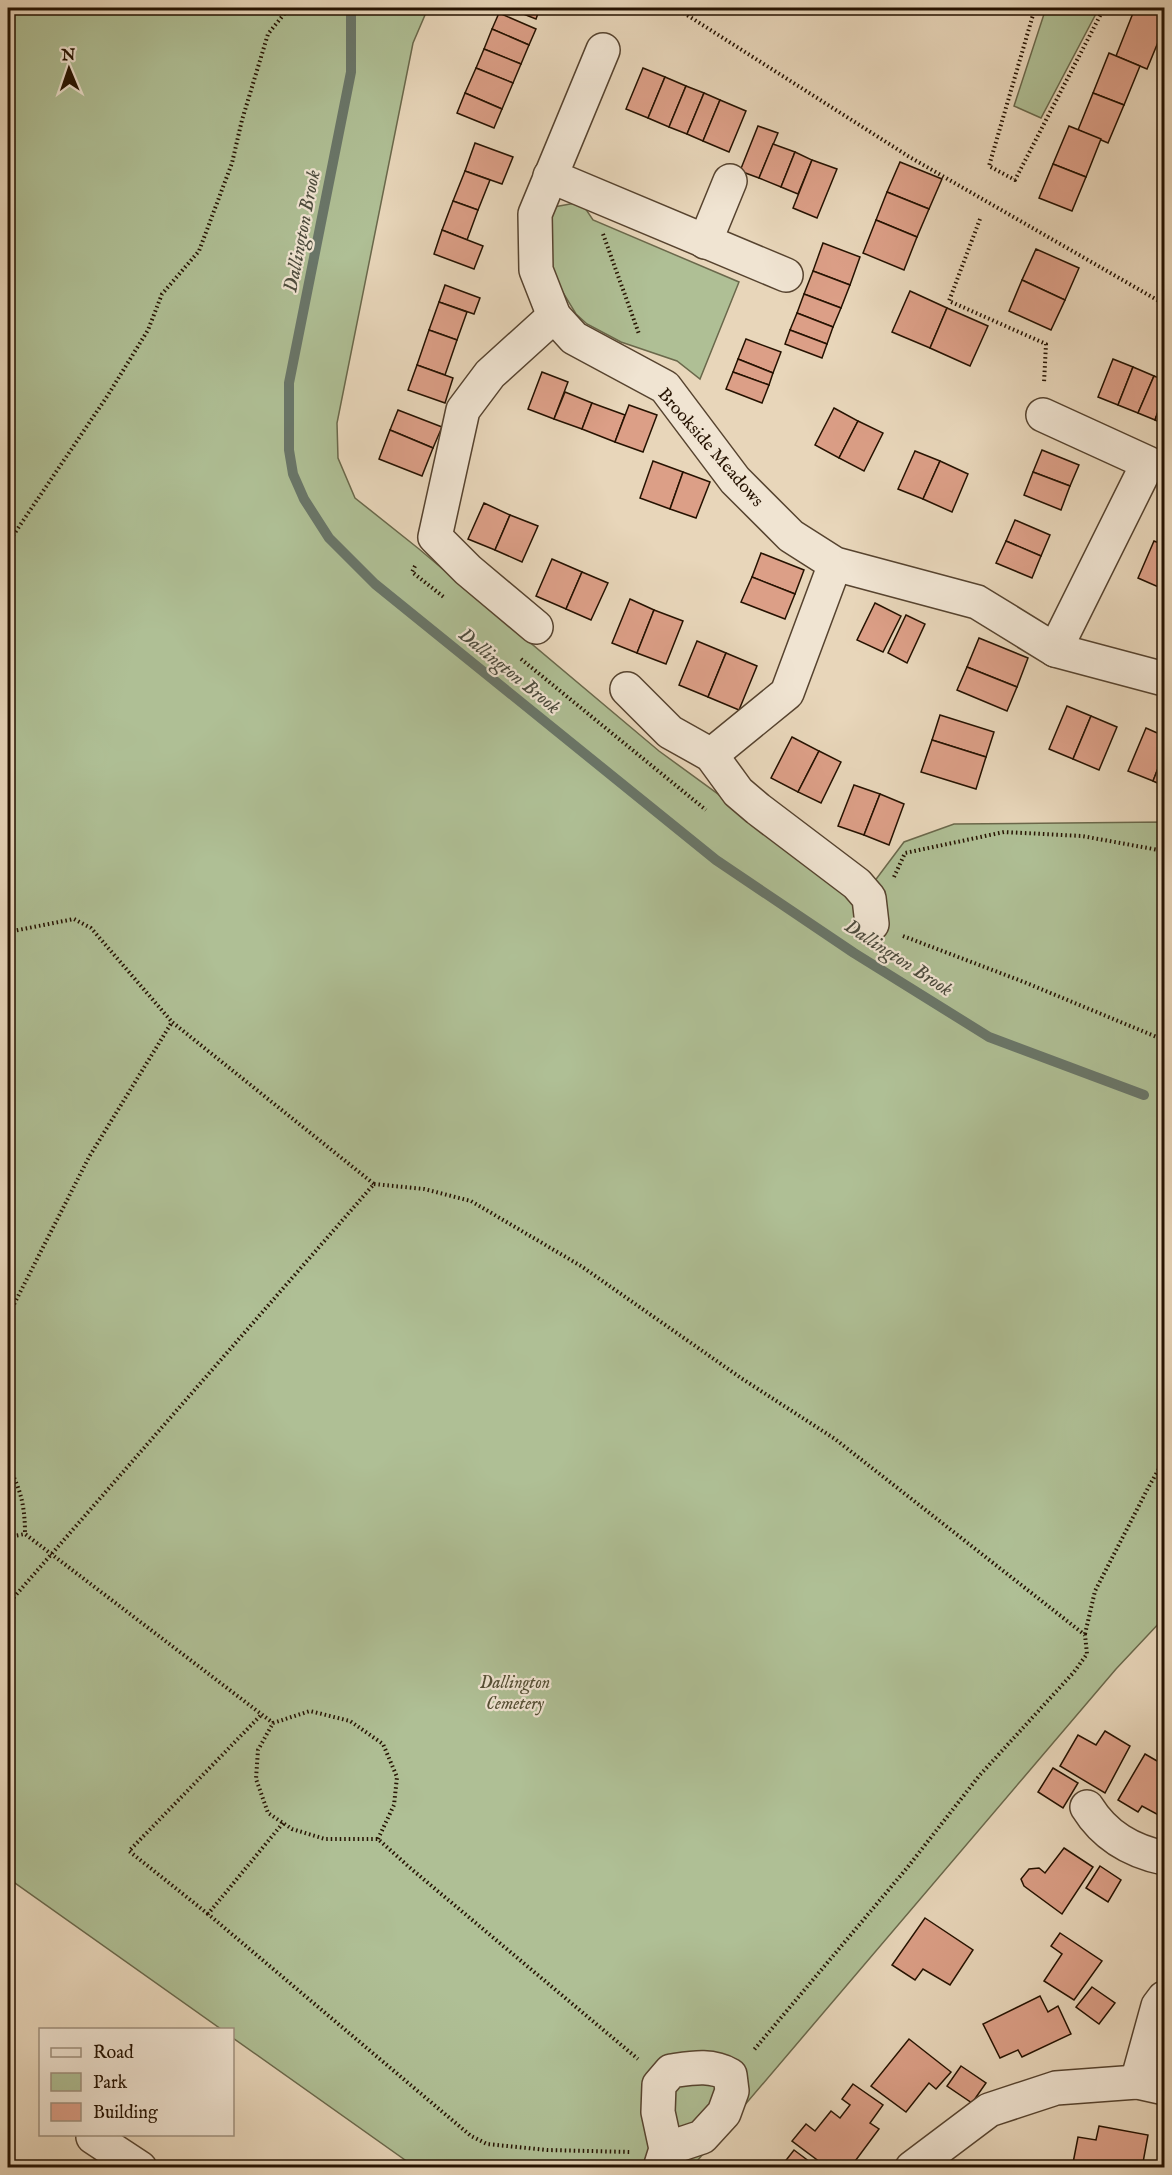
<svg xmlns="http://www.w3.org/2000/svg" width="1172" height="2175" font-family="'IM FELL English',serif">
  <rect width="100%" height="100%" fill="#e8d6ba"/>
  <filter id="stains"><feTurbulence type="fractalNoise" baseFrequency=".00333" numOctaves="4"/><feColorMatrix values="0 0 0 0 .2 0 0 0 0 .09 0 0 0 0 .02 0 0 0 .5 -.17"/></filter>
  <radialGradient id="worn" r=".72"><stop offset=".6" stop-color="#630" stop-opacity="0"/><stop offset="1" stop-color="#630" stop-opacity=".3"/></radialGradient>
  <g fill="#afbf95" stroke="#6a684b" stroke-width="1.5">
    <path d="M8 8H428L413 43 337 423 338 458 355 498 419 549 659 751 847 888 868 890 904 842 954 824 1164 822 1163 1619 1116 1669 692 2167H415L233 2038 232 2030 221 2029 8 1878Z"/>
    <path d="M1046 8H1099L1041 118 1014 106Z"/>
    <path d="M581 202 593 220 739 282 700 379 677 361 621 342 587 324 576 314 562 291 544 249 554 207Z"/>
  </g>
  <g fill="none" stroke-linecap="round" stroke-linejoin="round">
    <path stroke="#697669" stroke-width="10" d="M351 8V72L289 383V450L293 474 304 499 329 538 375 584 716 860 854 953 989 1037 1144 1095"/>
  </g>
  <g fill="#dc9f87" stroke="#251201" stroke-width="1.5">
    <path d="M508 8H540L536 19Z"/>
    <path d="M1135 8H1164V36L1161 35 1147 69 1116 56Z"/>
    <path d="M499 13 536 29 529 45 492 29Z"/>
    <path d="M492 29 529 45 521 64 484 49Z"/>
    <path d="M484 49 521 64 513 83 476 68Z"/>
    <path d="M1109 53 1140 66 1124 105 1093 93Z"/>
    <path d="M476 68 513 83 502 109 465 93Z"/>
    <path d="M643 68 665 77 648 118 626 109Z"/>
    <path d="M665 77 686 86 669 127 648 118Z"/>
    <path d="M686 86 704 93 687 134 669 127Z"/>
    <path d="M465 93 502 109 494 128 457 113Z"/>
    <path d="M704 93 720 100 703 141 687 134Z"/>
    <path d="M1093 93 1124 105 1108 143 1078 130Z"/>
    <path d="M720 100 746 111 729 152 703 141Z"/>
    <path d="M758 126 778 133 759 178 740 171Z"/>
    <path d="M1069 126 1101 139 1086 177 1053 164Z"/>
    <path d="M475 143 513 157 502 184 465 171Z"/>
    <path d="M773 144 795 152 781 187 759 178Z"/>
    <path d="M795 152 812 160 798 194 781 187Z"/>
    <path d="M812 160 837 169 817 218 793 208Z"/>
    <path d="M900 162 942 179 929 209 887 192Z"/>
    <path d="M1053 164 1086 177 1072 211 1039 198Z"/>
    <path d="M465 171 490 180 478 210 453 201Z"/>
    <path d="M887 192 929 209 917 237 876 220Z"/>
    <path d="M453 201 478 210 467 240 442 230Z"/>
    <path d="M876 220 917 237 904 270 863 253Z"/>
    <path d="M442 230 483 246 474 269 434 254Z"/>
    <path d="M823 243 860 257 850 285 813 271Z"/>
    <path d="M1036 249 1079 268 1065 300 1022 280Z"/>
    <path d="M813 271 850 285 841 308 804 294Z"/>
    <path d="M1022 280 1065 300 1051 330 1009 311Z"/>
    <path d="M445 285 480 298 474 314 439 302Z"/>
    <path d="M910 291 947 308 930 348 892 332Z"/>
    <path d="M804 294 841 308 833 327 797 313Z"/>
    <path d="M439 302 467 312 457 340 429 330Z"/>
    <path d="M947 308 988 326 970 366 930 348Z"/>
    <path d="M797 313 833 327 827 344 790 330Z"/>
    <path d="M429 330 457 340 445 375 417 365Z"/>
    <path d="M790 330 827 344 822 358 785 344Z"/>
    <path d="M746 339 781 352 773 373 738 359Z"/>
    <path d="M738 359 773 373 769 385 733 372Z"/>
    <path d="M1113 359 1133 367 1118 405 1098 397Z"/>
    <path d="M417 365 453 378 445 403 408 390Z"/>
    <path d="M1133 367 1154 376 1138 413 1118 405Z"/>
    <path d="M542 372 568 382 554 419 528 409Z"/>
    <path d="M733 372 769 385 762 403 726 389Z"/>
    <path d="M1154 376 1164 380V395L1155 420 1138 413Z"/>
    <path d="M565 392 592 403 582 429 554 419Z"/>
    <path d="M1164 395V424L1155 420Z"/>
    <path d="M592 403 625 415 615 442 582 429Z"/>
    <path d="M629 405 657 415 643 452 615 442Z"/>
    <path d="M834 408 858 421 839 458 815 445Z"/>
    <path d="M398 410 442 427 433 448 390 430Z"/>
    <path d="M858 421 883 433 864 471 839 458Z"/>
    <path d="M390 430 433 448 422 476 379 459Z"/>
    <path d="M1042 450 1079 465 1070 486 1033 472Z"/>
    <path d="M915 451 940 461 923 499 898 489Z"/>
    <path d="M653 461 683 472 670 509 640 498Z"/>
    <path d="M940 461 968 474 952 512 923 499Z"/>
    <path d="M683 472 710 482 696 518 670 509Z"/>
    <path d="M1033 472 1070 486 1061 510 1024 495Z"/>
    <path d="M484 503 510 515 495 550 468 539Z"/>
    <path d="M510 515 538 526 522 562 495 550Z"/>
    <path d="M1015 520 1050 535 1041 556 1006 541Z"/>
    <path d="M1006 541 1041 556 1032 578 996 563Z"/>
    <path d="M1154 541 1164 545V584L1163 589 1138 578Z"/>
    <path d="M761 553 804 570 795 594 752 577Z"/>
    <path d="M552 559 582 572 566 609 536 596Z"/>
    <path d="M582 572 608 583 591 620 566 609Z"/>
    <path d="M752 577 795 594 785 619 741 602Z"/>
    <path d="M630 599 654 610 637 653 612 643Z"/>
    <path d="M875 603 901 616 883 652 857 640Z"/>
    <path d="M654 610 683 621 666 664 637 653Z"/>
    <path d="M906 615 925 624 907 663 888 653Z"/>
    <path d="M979 638 1028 658 1017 687 967 667Z"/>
    <path d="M697 641 726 653 708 697 679 685Z"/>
    <path d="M726 653 757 666 739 710 708 697Z"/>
    <path d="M967 667 1017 687 1007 711 957 690Z"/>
    <path d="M1067 706 1091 716 1073 759 1049 749Z"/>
    <path d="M940 715 994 732 986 757 932 740Z"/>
    <path d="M1091 716 1117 727 1099 770 1073 759Z"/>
    <path d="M1146 728 1164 736V753L1153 781 1128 771Z"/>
    <path d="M792 737 819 751 798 792 771 778Z"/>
    <path d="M932 740 986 757 976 789 921 772Z"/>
    <path d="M819 751 841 762 821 803 798 792Z"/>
    <path d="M1164 753V786L1153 781Z"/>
    <path d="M854 785 880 794 864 835 838 826Z"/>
    <path d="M880 794 904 804 889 845 864 835Z"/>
    <path d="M1105 1731 1130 1746 1105 1793 1060 1766 1078 1735 1096 1745Z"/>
    <path d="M1145 1754 1164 1765V1818L1142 1806 1138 1812 1118 1800Z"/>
    <path d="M1053 1768 1078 1783 1063 1808 1038 1792Z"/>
    <path d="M1064 1848 1093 1867 1062 1914 1024 1886 1021 1879 1029 1869 1039 1868 1045 1873Z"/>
    <path d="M1100 1866 1121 1880 1108 1902 1086 1888Z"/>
    <path d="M925 1918 973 1950 950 1985 923 1969 915 1980 892 1965Z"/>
    <path d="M1060 1933 1102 1961 1074 2000 1044 1981 1062 1954 1051 1946Z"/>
    <path d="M1092 1987 1115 2003 1099 2024 1076 2007Z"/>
    <path d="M1040 1996 1048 2012 1058 2006 1071 2034 1022 2057 1018 2050 1000 2058 983 2024Z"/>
    <path d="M909 2039 951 2072 936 2089 929 2083 906 2112 871 2086Z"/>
    <path d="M961 2066 986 2083 972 2103 947 2086Z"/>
    <path d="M853 2084 883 2105 870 2123 879 2129 850 2168H828L792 2141 806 2124 815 2131 831 2111 840 2118 850 2105 842 2099Z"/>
    <path d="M1099 2126 1148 2135 1142 2168H1092L1073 2163 1078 2137 1096 2140Z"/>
    <path d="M794 2150 818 2168H780Z"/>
  </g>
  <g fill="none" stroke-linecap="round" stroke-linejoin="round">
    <g stroke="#56432f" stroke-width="36">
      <g id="minor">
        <path d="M603 50 535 214 536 270 554 316 574 338 665 387 735 480 791 536 835 564 977 602 1055 650 1164 679"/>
        <path d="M550 176 786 275"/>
        <path d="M705 242 730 181"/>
        <path d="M1043 415 1148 463 1055 650"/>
        <path d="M536 627 468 570 435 537 463 410 490 374 554 316"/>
        <path d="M627 689 670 732 711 755 738 792 758 809 857 884 869 898 872 924"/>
        <path d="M711 755 787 693 835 564"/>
        <path d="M1087 1807C1105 1836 1131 1851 1164 1858"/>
        <path d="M1137 2082 1158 2006 1164 1998"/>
        <path d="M93 2137 140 2168"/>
        <path d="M660 2168 666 2149 658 2112 659 2085 671 2071C692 2068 711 2064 730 2075L732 2091 724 2113 702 2137 666 2149"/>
        <path d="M912 2168 989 2110 1056 2088 1137 2082 1164 2088"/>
      </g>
    </g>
    <g stroke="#251201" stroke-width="4" stroke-dasharray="1.5 3" stroke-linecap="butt">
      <path d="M676 8 908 156 1164 304"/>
      <path d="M1035 8 989 166 1015 180 1104 8"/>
      <path d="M980 219 949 301 1046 344 1044 383"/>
      <path d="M603 234 639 334"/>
      <path d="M8 543 108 395 148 330 162 294 199 251 232 163 242 120 268 34 289 8"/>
      <path d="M415 566 412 572 445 598"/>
      <path d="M521 659 706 810"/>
      <path d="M894 877 905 853 1004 832 1082 836 1164 851"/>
      <path d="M8 932 74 919 91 928 172 1022"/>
      <path d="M903 936 1024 982 1164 1040"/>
      <path d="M374 1184 424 1189 471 1201 581 1266 741 1378 835 1439 1085 1635 1087 1654 1074 1672 979 1776 907 1868 753 2051"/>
      <path d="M8 1316 89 1157 172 1022 374 1184 8 1604"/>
      <path d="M8 1466C21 1489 25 1507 25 1534"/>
      <path d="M8 1537 25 1534 273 1723"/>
      <path d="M1085 1634 1095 1591 1148 1488 1164 1460"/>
      <path d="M283 1823 208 1914 471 2136 487 2144 547 2150 631 2152"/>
      <path d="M378 1839 394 1805 397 1777 383 1744 350 1721 310 1711 273 1723 258 1750 256 1779 268 1813 292 1829 325 1839H378L409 1867 638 2059"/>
      <path d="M208 1914 129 1851 262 1714"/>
    </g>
    <use href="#minor" stroke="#f0e4d2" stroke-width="33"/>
  </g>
  <g text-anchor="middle" stroke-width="4.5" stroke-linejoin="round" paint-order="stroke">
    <g font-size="18" fill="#251201" stroke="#f0e4d2">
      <text transform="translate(711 447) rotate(49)" y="6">Brookside Meadows</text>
    </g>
    <g font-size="18" font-style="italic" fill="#554f35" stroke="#f0e4d2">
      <text x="515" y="1688">Dallington<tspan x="515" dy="21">Cemetery</tspan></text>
    </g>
    <g font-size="20" font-style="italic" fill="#4d4c3e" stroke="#f0e4d2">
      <text transform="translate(301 231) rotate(-79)" y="7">Dallington Brook</text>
      <text transform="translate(510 670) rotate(39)" y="7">Dallington Brook</text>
      <text transform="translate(899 957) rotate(33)" y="7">Dallington Brook</text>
    </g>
  </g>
  <rect width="1172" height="2175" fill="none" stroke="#e8d6ba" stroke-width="30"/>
  <rect x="9" y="9" width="1154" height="2157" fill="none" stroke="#251201" stroke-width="3"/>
  <rect x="15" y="15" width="1142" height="2145" fill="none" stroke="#251201" stroke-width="1.5"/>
  <rect x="39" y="2028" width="195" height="108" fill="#f0e4d2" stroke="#9f907e" stroke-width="1.5"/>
  <rect x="51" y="2048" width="30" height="9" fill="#f0e4d2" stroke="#9f907e" stroke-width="1.5"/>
  <text x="93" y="2058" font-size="18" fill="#251201">Road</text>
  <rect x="51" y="2073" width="30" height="18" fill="#afbf95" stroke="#9f907e" stroke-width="1.5"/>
  <text x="93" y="2088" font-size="18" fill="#251201">Park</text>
  <rect x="51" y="2103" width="30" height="18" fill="#dc9f87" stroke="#9f907e" stroke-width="1.5"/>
  <text x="93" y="2118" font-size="18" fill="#251201">Building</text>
  <g transform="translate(69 69) rotate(358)" stroke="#f0e4d2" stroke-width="4.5" paint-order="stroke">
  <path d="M0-4.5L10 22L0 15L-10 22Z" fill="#251201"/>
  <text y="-9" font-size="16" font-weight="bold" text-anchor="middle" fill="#251201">N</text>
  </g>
  <rect width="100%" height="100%" filter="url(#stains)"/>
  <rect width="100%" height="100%" fill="url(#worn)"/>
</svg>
